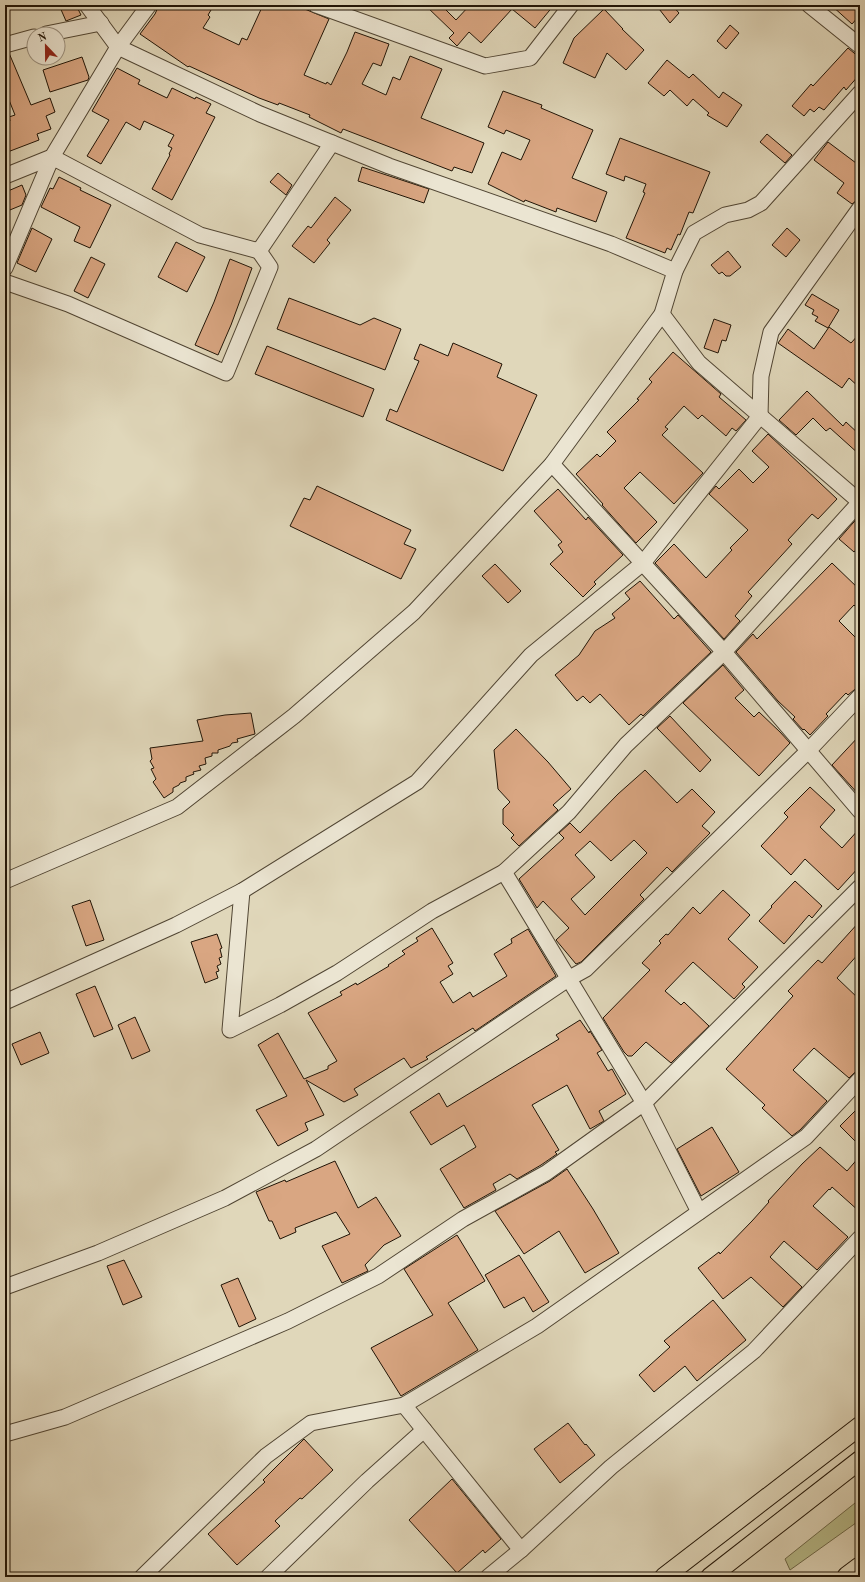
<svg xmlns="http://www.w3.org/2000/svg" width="865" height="1582" font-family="'Old Standard TT',serif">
  <rect width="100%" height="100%" fill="#e0d7ba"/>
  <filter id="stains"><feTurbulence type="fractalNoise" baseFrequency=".005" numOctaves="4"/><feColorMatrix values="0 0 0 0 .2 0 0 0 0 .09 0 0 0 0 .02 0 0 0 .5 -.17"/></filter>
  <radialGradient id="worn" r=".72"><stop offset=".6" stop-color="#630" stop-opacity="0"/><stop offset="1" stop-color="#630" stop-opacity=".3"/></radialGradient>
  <path fill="#b8bd8c" stroke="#6c6849" d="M860 1499V1520L790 1570 785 1559Z"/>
  <g fill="#d9a682" stroke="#201406" fill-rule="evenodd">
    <path d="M59 5H76L81 15 66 21Z"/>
    <path d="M159 5H214L208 15 210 17 203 28 239 45 242 38 247 40 263 5H295L329 19 304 75 326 84 327 82 331 85 347 52 355 32 389 44 381 66 373 63 362 84 386 95 393 77 400 80 410 56 442 69 421 118 484 143 472 173 454 167 452 171 343 129 341 133 309 117 310 115 279 103 278 105 259 98 189 66 188 67 140 34 155 14Z"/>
    <path d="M425 5H441L456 20 470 5H554L535 28 512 9 481 43 469 32 457 46 449 38 454 33Z"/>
    <path d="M656 5H672L679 13 670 23Z"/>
    <path d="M831 5H860V15L852 24Z"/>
    <path d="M604 9 623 29H622L644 50 626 70 607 53 595 78 563 63 574 38Z"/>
    <path d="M730 25 739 33 726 49 717 41Z"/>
    <path d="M848 48 860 58V74L846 90 844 87 824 110 819 107 814 112 810 109 804 116 792 106 811 84 813 86Z"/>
    <path d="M9 53 31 105 50 98 55 112 46 116 51 129 37 134 39 140 5 153V123L10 121 9 117 15 115 5 90V54Z"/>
    <path d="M82 57 89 77 88 80 50 92 43 70Z"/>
    <path d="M667 60 689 78 693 74 719 98 723 92 742 105 727 127 707 115 709 113 693 99 687 106 670 90 664 96 648 83Z"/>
    <path d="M117 68 140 80 138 84 167 98 172 88 195 99 196 97 211 104 206 113 215 117 172 200 152 189 170 155 169 154 172 148 168 146 174 135 144 121 140 130 126 122 101 164 87 156 109 120 92 111Z"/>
    <path d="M503 91 542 105 541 108 593 130 572 178 607 192 596 222 557 208 556 212 525 200 524 202 488 184 502 152 521 160 530 140 506 130 504 134 488 127Z"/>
    <path d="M767 134 792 155 785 163 760 142Z"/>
    <path d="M620 138 710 172 693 213 689 212 680 235 678 234 671 250 667 248 665 253 626 238 645 193 643 192 646 184 625 176 624 181 606 174Z"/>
    <path d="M828 142 860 166V198L852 204 837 193 844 183 814 160Z"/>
    <path d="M362 167 429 189 424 203 358 181Z"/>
    <path d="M278 173 292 185 286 195 270 182Z"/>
    <path d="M59 177 81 188 80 190 111 205 90 248 74 241 80 227 41 207 50 188 53 189Z"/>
    <path d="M22 185 26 195 22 205 5 212V195L9 194 8 191Z"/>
    <path d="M335 197 351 210 327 240 330 243 314 263 292 246 308 226 311 228Z"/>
    <path d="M32 228 52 239 36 272 17 263Z"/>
    <path d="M787 228 800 240 786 257 772 245Z"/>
    <path d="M176 242 205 257 187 292 158 277Z"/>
    <path d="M728 251 741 267 730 276H726L722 272 719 274 711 265Z"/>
    <path d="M91 257 105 264 88 298 74 291Z"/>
    <path d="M230 259 252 268 231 325 218 355 195 345 214 302Z"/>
    <path d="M812 294 839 310 828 328 815 321 818 317 812 314 814 310 805 305Z"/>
    <path d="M289 298 360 325 374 318 401 329 385 370 277 329Z"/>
    <path d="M714 319 731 325 726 341 722 340 718 353 704 348Z"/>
    <path d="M829 327 851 343 860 333V388L849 378 842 388 778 343 788 329 814 349Z"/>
    <path d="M453 343 502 364 497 377 537 395 503 471 386 420 390 409 397 412 419 361 414 359 420 344 448 356Z"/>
    <path d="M267 346 374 389 363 417 255 374Z"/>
    <path d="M673 352 721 394 719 397 746 420 736 431 732 428 726 436 702 415 698 419 684 406 665 427 668 429 662 435 703 473 674 504 640 472 624 488 657 522 636 543 602 505 603 504 576 474 597 454 600 457 616 441 607 432 639 400 637 399 652 382 649 379Z"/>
    <path d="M807 391 843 426 846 422 860 435V455L830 428 826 431 813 418 796 435 779 420Z"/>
    <path d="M768 434 837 499 818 519 812 514 788 540 792 544 748 592 752 596 735 616 740 621 724 639 655 563 674 544 706 578 732 550 730 548 748 530 709 494 716 486 719 489 739 469 753 483 769 467 752 451Z"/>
    <path d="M317 486 411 530 404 544 416 549 401 579 290 526 304 498 310 500Z"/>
    <path d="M558 489 586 520 588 517 623 555 594 582 596 584 583 597 550 564 563 552 558 545 562 542 534 511Z"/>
    <path d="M860 515V545L854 552 839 539Z"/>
    <path d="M832 563 860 590V611L854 605 839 621 860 642V687L854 690 848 695 846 693 826 714 828 716 810 735 804 729 803 730 793 719 795 717 778 701 736 652 753 634 757 639Z"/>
    <path d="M495 564 521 591 508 603 482 576Z"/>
    <path d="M640 581 674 619 678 615 711 652 643 716 641 714 629 725 600 694 590 703 583 696 577 701 555 675 579 655 595 631 615 618 612 614 630 599 625 593Z"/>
    <path d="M723 665 744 690 735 698 754 717 759 712 780 732 790 743 759 776 683 703Z"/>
    <path d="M251 713 255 734 237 739 238 742 232 743 230 746 218 750V753H212V756L205 758 206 764 199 766 201 770 193 772 194 774 186 777V781L180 783 179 785 173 788V792L164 798 153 782 156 779 151 769 154 768 150 761 152 759 150 748 203 741 197 720 225 715Z"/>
    <path d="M670 716 711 760 700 772 657 728Z"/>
    <path d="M516 729 548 762 571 789 553 805 558 810 519 846 511 838 514 835 503 824V809L510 802 498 789 494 750Z"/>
    <path d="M860 735V796L832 765Z"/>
    <path d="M645 770 677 803 692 789 715 812 702 826 710 833 672 872 667 867 640 895 644 899 581 962 576 964 556 940 569 928 543 901 537 908 519 879 564 838 559 833 570 823 580 833 618 794ZM634 840 647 853 585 915 571 899 595 877 575 855 590 841 611 861Z"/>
    <path d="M810 787 835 810 820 827 842 848 860 828V866L838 890 805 859 791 875 761 846 788 817 784 813Z"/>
    <path d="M795 881 822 906 812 918 809 915 784 944 759 921 772 907 771 906Z"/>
    <path d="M723 890 750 915 728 939 758 967 742 984 745 987 734 999 693 962 665 991 681 1005 684 1002 709 1026 671 1063 646 1042 632 1056H628L624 1052 603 1018 650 970 642 963 661 943 659 941 666 934 668 935 693 907 700 914Z"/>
    <path d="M90 900 104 940 86 946 72 906Z"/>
    <path d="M860 921V952L837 978 860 1000V1070L854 1073 849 1078 814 1048 793 1070 827 1101 800 1130 792 1136 762 1108 765 1105 726 1069 793 996 788 991 818 960 822 963Z"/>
    <path d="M432 928 453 963 448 966 453 974 440 982 453 1003 470 992 473 997 507 976 494 954 512 943 511 939 528 929 556 976 478 1029 475 1031 473 1028 426 1057 428 1059 411 1068 404 1058 354 1089 358 1095 344 1102 306 1080 324 1115 305 1123 308 1130 278 1146 256 1110 287 1096 258 1045 278 1033 304 1079 328 1069V1066L337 1061 308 1013 342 995 340 992 356 983 357 985 389 966 388 965 405 954 402 951 418 941 416 938Z"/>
    <path d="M217 934 222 948 220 949 222 957 219 958 221 964 217 966 219 971 216 972 218 978 205 983 191 942Z"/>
    <path d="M95 986 113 1029 94 1037 76 994Z"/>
    <path d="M135 1017 150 1051 132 1059 118 1025Z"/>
    <path d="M580 1020 589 1033 590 1031 602 1050 597 1053 608 1071 612 1069 626 1094 599 1111 604 1121 590 1129 567 1085 532 1105 559 1150 555 1152 557 1154 541 1165 517 1179 510 1174 493 1184 496 1190 464 1208 440 1169 476 1147 464 1125 431 1145 410 1112 439 1093 447 1107 559 1039 556 1035Z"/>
    <path d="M40 1032 49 1053 21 1065 12 1044Z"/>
    <path d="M860 1106V1146L840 1126Z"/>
    <path d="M712 1127 739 1172 701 1196 677 1149Z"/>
    <path d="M820 1147 847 1171 860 1156V1212L832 1187 830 1190 829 1189 813 1206 848 1237 817 1270 784 1241 770 1257 802 1287 783 1307 751 1277 723 1299 698 1268 719 1252 720 1254 752 1221 769 1202 768 1201 802 1164Z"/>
    <path d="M335 1161 358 1208 376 1197 401 1236 384 1245 365 1265 368 1271 342 1283 322 1246 350 1234 336 1212 295 1228 296 1232 280 1239 272 1221H269L256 1192 285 1180 286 1182Z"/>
    <path d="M567 1169 593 1209 619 1253 585 1273 559 1231 524 1254 495 1211 550 1181Z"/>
    <path d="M457 1235 485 1281 448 1303 478 1350 401 1396 371 1348 433 1315 404 1269Z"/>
    <path d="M519 1255 549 1302 533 1312 524 1297 504 1308 485 1275Z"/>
    <path d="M124 1260 142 1297 123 1305 107 1266Z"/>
    <path d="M238 1278 256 1319 239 1327 221 1285Z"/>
    <path d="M713 1300 746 1340 697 1381 685 1366 654 1392 639 1375 670 1347 664 1341Z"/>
    <path d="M568 1423 585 1445 586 1444 595 1455 560 1483 534 1449Z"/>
    <path d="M304 1439 333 1470 302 1499 300 1498 275 1521 280 1526 237 1565 208 1534 265 1482 263 1480Z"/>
    <path d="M452 1479 501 1539 485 1553 483 1550 457 1573 409 1520Z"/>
  </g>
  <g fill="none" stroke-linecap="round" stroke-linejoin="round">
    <g stroke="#504533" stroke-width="17">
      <g id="minor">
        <path d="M316 5 485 66 530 58 571 5"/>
        <path d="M809 5 860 46"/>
        <path d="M46 34 101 23"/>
        <path d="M5 45 34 37"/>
        <path d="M5 176 52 157 118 47 87 5"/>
        <path d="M5 268 52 157 200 235 259 251 332 143"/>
        <path d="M675 271 694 233 725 215 748 210 761 203 860 93"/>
        <path d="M5 282 68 304 226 373 270 267 259 251"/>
        <path d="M662 314 699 363 860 502"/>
        <path d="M552 464 724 652 860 811"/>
        <path d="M504 872 644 1103 699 1212"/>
        <path d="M5 881 177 807 294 716 414 612 552 464 662 314 675 271 611 244 389 166 332 143 260 114 118 47 149 5"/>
        <path d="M242 891 230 1030 280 1005 337 973 432 911 504 872 569 812 626 745 724 652 860 502"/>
        <path d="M5 1002 176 925 242 891 417 782 531 655 643 563 760 416 761 376 771 332 860 208"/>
        <path d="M5 1287 98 1253 225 1198 316 1149 568 979 586 969 808 751 860 696"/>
        <path d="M404 1405 521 1550"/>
        <path d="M5 1434 65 1417 288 1321 378 1276 463 1219 546 1173 644 1103 860 887"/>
        <path d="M142 1577 266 1456 311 1423 404 1405 537 1326 806 1137 860 1079"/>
        <path d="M268 1577 367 1481 424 1430"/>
        <path d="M488 1577 521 1550 611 1467 754 1351 860 1238"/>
      </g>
    </g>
    <g stroke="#201406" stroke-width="20">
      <g id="major">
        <path d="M664 1577 860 1426"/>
        <path d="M710 1577 860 1460"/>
      </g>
    </g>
    <g stroke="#201406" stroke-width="23">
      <path id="highway" d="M848 1577 860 1568"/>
    </g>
    <use href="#minor" stroke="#ebe5d2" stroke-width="15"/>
    <use href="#major" stroke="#e0d7ba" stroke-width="18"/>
    <use href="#highway" stroke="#e0d7ba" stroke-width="21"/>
  </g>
  <rect width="865" height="1582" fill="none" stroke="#e0d7ba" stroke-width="20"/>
  <rect x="6" y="6" width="853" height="1570" fill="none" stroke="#201406" stroke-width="2"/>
  <rect x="10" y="10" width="845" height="1562" fill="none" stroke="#201406"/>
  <g transform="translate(46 46) rotate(338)"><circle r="19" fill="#ebe5d2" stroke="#9a9180"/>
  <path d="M0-3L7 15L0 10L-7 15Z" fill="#8f2418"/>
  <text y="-6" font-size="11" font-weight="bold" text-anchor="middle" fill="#201406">N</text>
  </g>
  <rect width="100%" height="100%" filter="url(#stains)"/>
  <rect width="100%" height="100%" fill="url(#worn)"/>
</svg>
